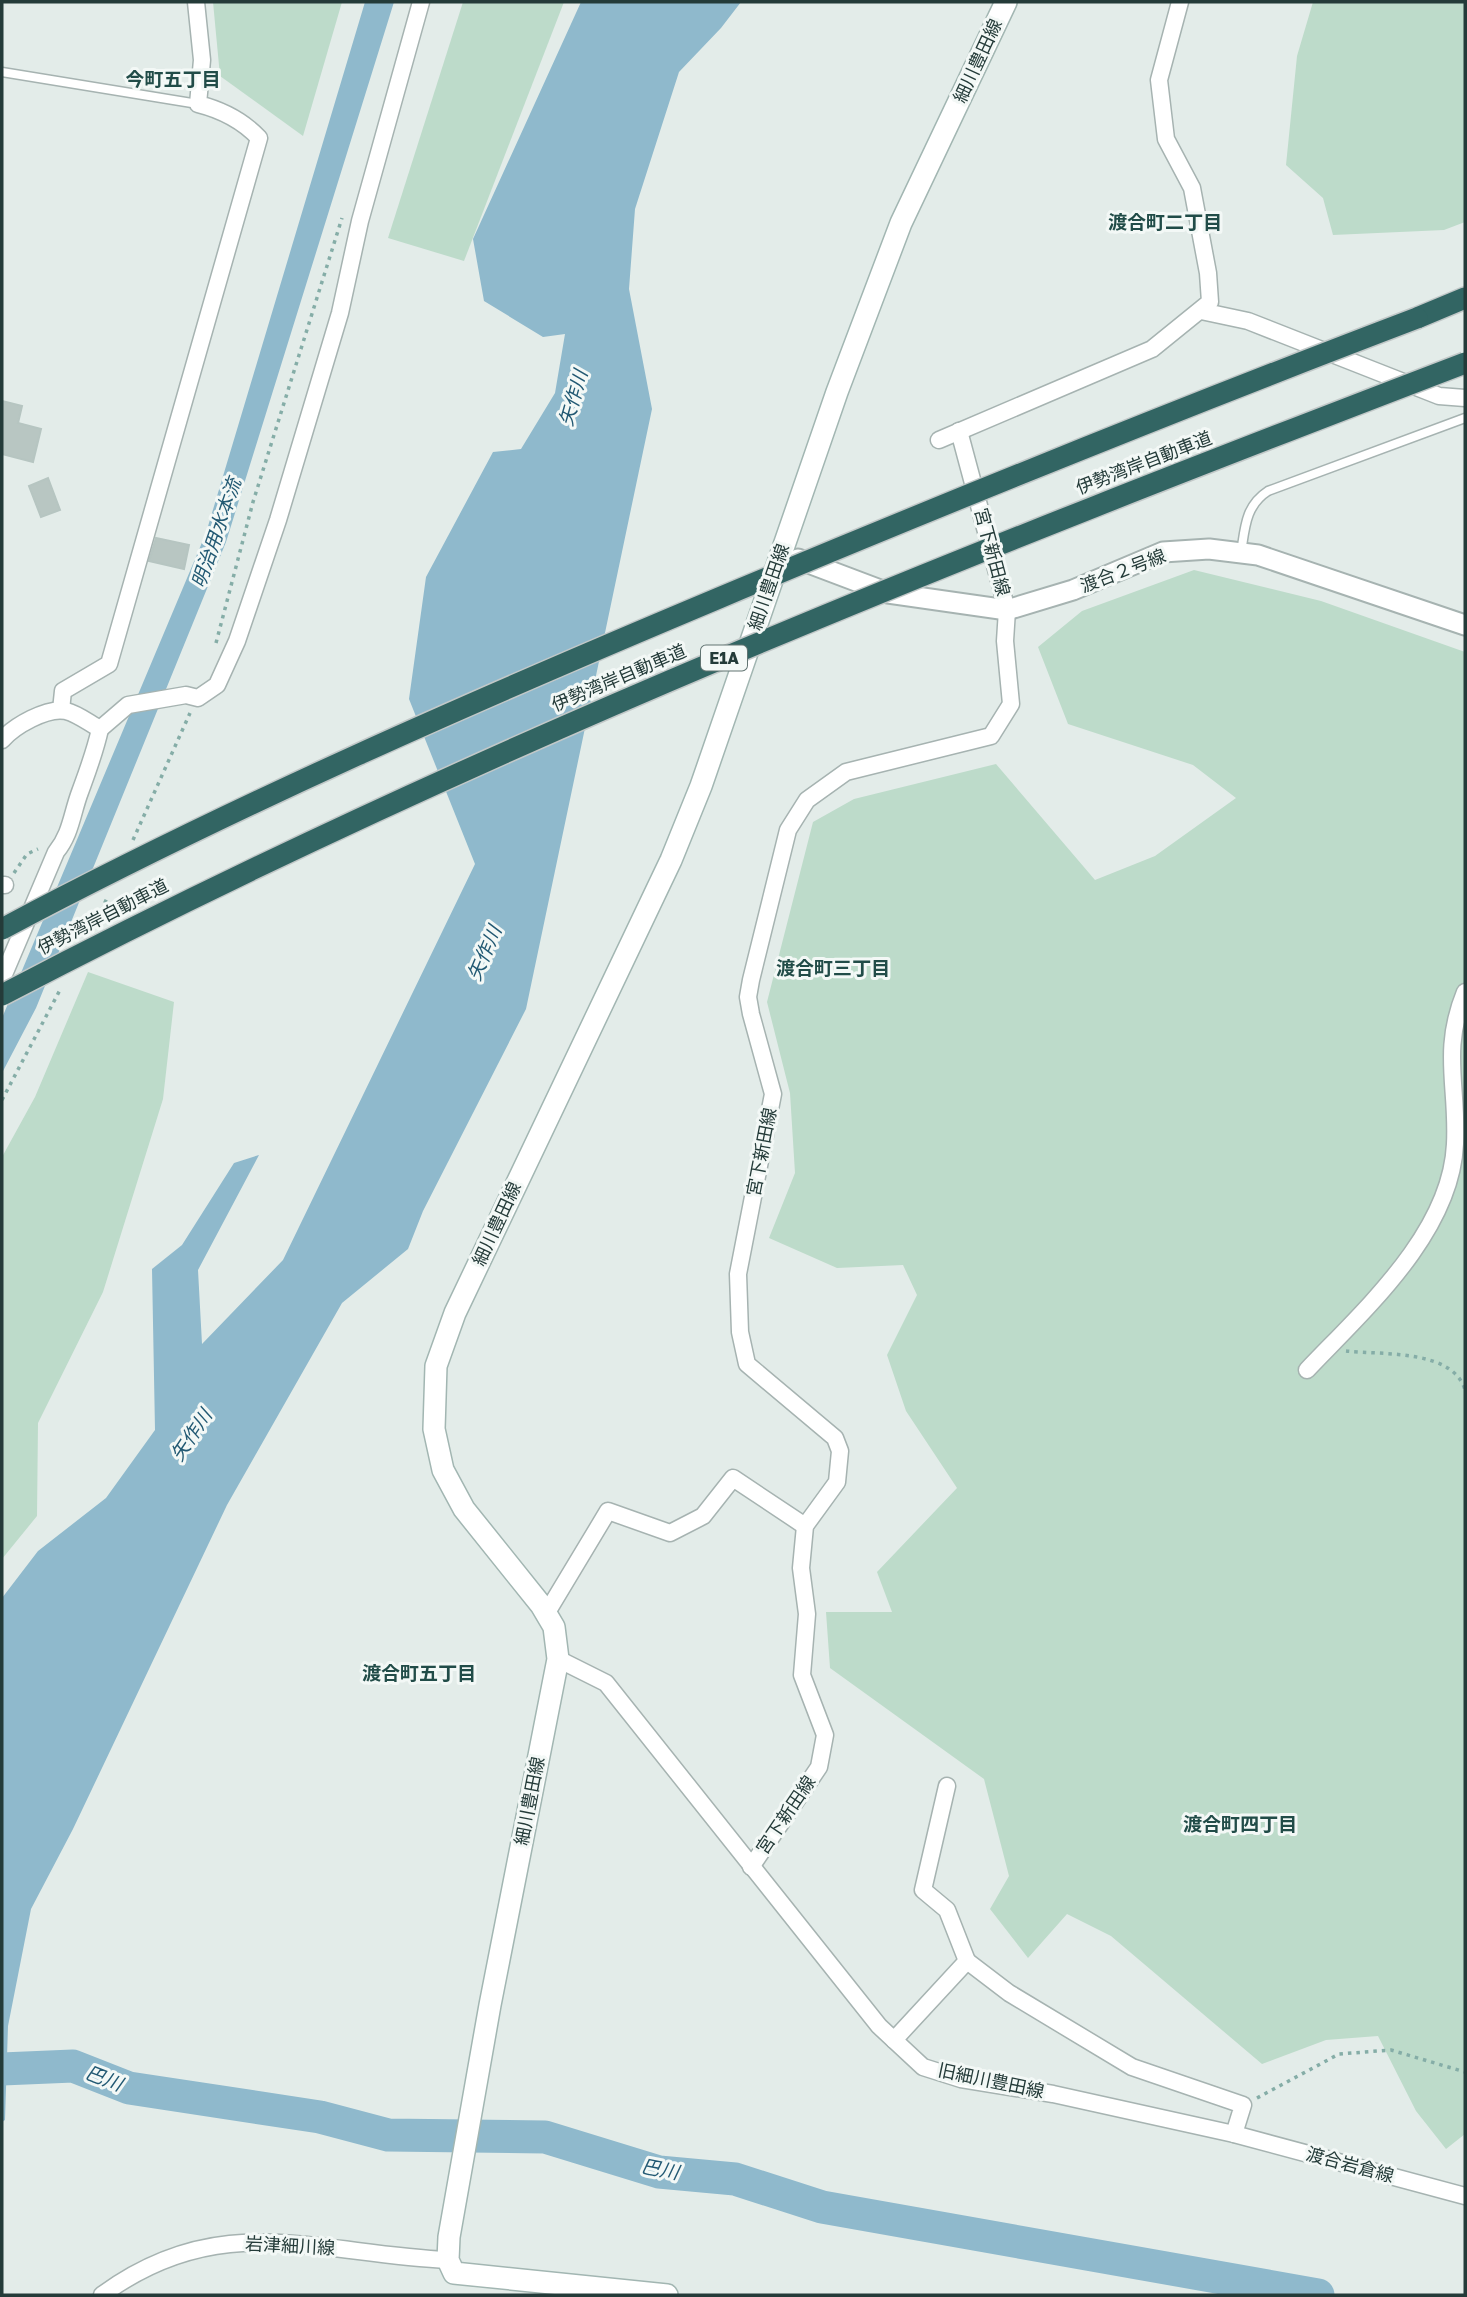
<svg xmlns="http://www.w3.org/2000/svg" width="1467" height="2297" font-family="'Golos Text','Noto Sans JP',sans-serif">
  <rect width="100%" height="100%" fill="#e3ece9"/>
  <g fill="#bddbca">
    <path d="M213 2H342L303 136 220 76Z"/>
    <path d="M463 2H564L464 261 388 238Z"/>
    <path d="M1313 2H1465V222L1444 230 1333 235 1323 198 1286 165 1297 56Z"/>
    <path d="M1194 570 1321 601 1465 652V2134L1446 2149 1416 2111 1378 2036 1326 2040 1262 2064 1111 1936 1067 1914 1028 1958 990 1909 1009 1876 984 1779 830 1668 826 1612H892L877 1572 957 1488 906 1411 887 1355 917 1295 903 1265 837 1268 769 1238 795 1173 790 1093 767 1002 813 822 854 799 996 764 1095 880 1155 856 1236 798 1193 765 1068 724 1038 647 1082 611Z"/>
    <path d="M88 972 174 1002 163 1099 103 1292 38 1423 37 1516 2 1559V1157L35 1097Z"/>
  </g>
  <g fill="#8fb9cc">
    <path d="M365 2H394L226 542 36 1008 2 1073V1018L206 533Z"/>
    <path d="M581 2H741L721 28 679 72 635 209 629 289 652 409 526 1009 423 1211 408 1249 342 1303 227 1505 73 1829 31 1909 8 2026 5 2120 2 2122V1598L38 1551 106 1498 155 1430 152 1269 182 1245 234 1163 259 1155 198 1270 202 1344 283 1260 475 864 409 699 426 577 493 452 521 449 555 393 565 334 543 337 484 301 473 239Z"/>
  </g>
  <g fill="none" stroke-linecap="round" stroke-linejoin="round">
    <path stroke="#8fb9cc" stroke-width="33" d="M2 2069 73 2066 129 2088 320 2117 388 2135 545 2137 659 2172 735 2179 822 2207 1318 2295"/>
  </g>
  <g fill="#b8c6c2" stroke="#b6c5c1" stroke-width="2">
    <path d="M2 401 22 406 18 423 41 429 33 462 2 454Z"/>
    <path d="M48 478 60 510 41 517 29 486Z"/>
    <path d="M156 538 189 545 184 569 149 561Z"/>
  </g>
  <g fill="none" stroke-linecap="round" stroke-linejoin="round">
    <g stroke="#a6b3b1" stroke-width="11">
      <g id="service">
        <path d="M2 72 198 104"/>
        <path d="M1241 553C1245 528 1245 506 1268 491L1465 418"/>
      </g>
    </g>
    <g stroke="#a6b3b1" stroke-width="19">
      <g id="minor">
        <path d="M1201 311 1248 321 1439 396 1465 398"/>
        <path d="M939 440 1152 349 1210 302 1208 273 1192 188 1166 139 1159 80 1180 2"/>
        <path d="M61 710 63 691 109 664 259 138C242 120 222 110 198 104L202 60 196 2"/>
        <path d="M2 740C14 726 47 707 66 711 78 714 89 723 100 729L128 705 186 695 198 698 217 685 237 641 278 520 340 313 360 221 421 2"/>
        <path d="M2 885H5"/>
        <path d="M2 979 56 852C71 834 72 813 80 792 88 770 95 752 100 729"/>
        <path d="M1307 1370C1364 1310 1451 1233 1455 1144 1458 1086 1441 1051 1465 992"/>
        <path d="M546 1614 608 1511 670 1533 703 1516 733 1478 805 1526"/>
        <path d="M558 1659 606 1683 879 2026 923 2067 961 2079 1053 2094 1234 2134 1465 2196"/>
        <path d="M751 1867 819 1767 825 1735 802 1675 807 1614 801 1568 805 1526 837 1482 840 1451 835 1438 747 1364 740 1332 738 1274 773 1094 751 1014 748 997 751 980 788 830 807 800 846 772 991 736 1011 704 1005 641 1007 610 959 431"/>
        <path d="M967 1961 1009 1993 1132 2067 1243 2105 1234 2134"/>
        <path d="M894 2040 967 1961 947 1910 923 1890 947 1786"/>
        <path d="M102 2295C221 2208 317 2254 448 2260"/>
      </g>
    </g>
    <g stroke="#a6b3b1" stroke-width="23">
      <path id="tertiary" d="M798 559 888 593 1007 610 1073 590 1163 552 1209 549 1258 555 1465 625"/>
    </g>
    <g stroke="#a2b6b2" stroke-width="24">
      <path id="secondary" d="M667 2295 454 2273 448 2260 449 2237 490 2005 558 1659 554 1627 541 1605 464 1509 443 1470 434 1429 436 1366 455 1313 671 860 701 786 837 392 901 223 1006 2"/>
    </g>
    <g stroke="#c2c8c8" stroke-width="24">
      <path id="motorway" d="M1417 318 1465 298"/>
    </g>
    <g stroke="#85ada7" stroke-width="3.5" stroke-dasharray="3.5 5" stroke-linecap="butt">
      <path d="M216 643 253 502 342 218"/>
      <path d="M133 840 190 713"/>
      <path d="M14 873 27 854 38 849"/>
      <path d="M94 926 107 898"/>
      <path d="M2 1100 61 988"/>
      <path d="M1346 1351C1382 1355 1453 1349 1465 1390"/>
      <path d="M1257 2098 1339 2054 1391 2050 1465 2072"/>
    </g>
    <use href="#service" stroke="#fff" stroke-width="8"/>
    <use href="#minor" stroke="#fff" stroke-width="16"/>
    <use href="#tertiary" stroke="#fff" stroke-width="19"/>
    <use href="#secondary" stroke="#fff" stroke-width="21"/>
    <use href="#motorway" stroke="#326563" stroke-width="21"/>
    <g stroke="#c2c8c8" stroke-width="24" stroke-linecap="butt">
      <g id="motorway-bridge">
        <path d="M2 929C235 805 476 700 719 598 951 501 1183 407 1417 318"/>
        <path d="M2 995C473 748 969 553 1465 363"/>
      </g>
    </g>
    <use href="#motorway-bridge" stroke="#326563" stroke-width="21"/>
  </g>
  <g text-anchor="middle" stroke-width="6" stroke-linejoin="round" paint-order="stroke">
    <rect fill="#f3f8f6" stroke="#627472" stroke-width="2" x="701" y="645.5" width="46" height="25" rx="5"/>
    <g font-size="16" font-weight="bold" fill="#243b39">
      <text x="724" y="664">E1A</text>
    </g>
    <g font-size="18" fill="#243b39" stroke="#f3f8f6">
      <text transform="translate(978 61) rotate(-65)" y="6">細川豊田線</text>
      <text transform="translate(1144 463) rotate(-21)" y="6">伊勢湾岸自動車道</text>
      <text transform="translate(992 552) rotate(75)" y="6">宮下新田線</text>
      <text transform="translate(1123 571) rotate(-21)" y="6">渡合２号線</text>
      <text transform="translate(769 587) rotate(-71)" y="6">細川豊田線</text>
      <text transform="translate(619 678) rotate(-23)" y="6">伊勢湾岸自動車道</text>
      <text transform="translate(103 917) rotate(-27)" y="6">伊勢湾岸自動車道</text>
      <text transform="translate(762 1152) rotate(-79)" y="6">宮下新田線</text>
      <text transform="translate(497 1224) rotate(-65)" y="6">細川豊田線</text>
      <text transform="translate(530 1801) rotate(-79)" y="6">細川豊田線</text>
      <text transform="translate(786 1815) rotate(-56)" y="6">宮下新田線</text>
      <text transform="translate(991 2081) rotate(12)" y="6">旧細川豊田線</text>
      <text transform="translate(1350 2165) rotate(15)" y="6">渡合岩倉線</text>
      <text transform="translate(290 2246) rotate(3)" y="6">岩津細川線</text>
    </g>
    <g font-size="19" font-weight="bold" fill="#214c48" stroke="#f3f8f6">
      <text x="173" y="86">今町五丁目</text>
      <text x="1165" y="229">渡合町二丁目</text>
      <text x="833" y="975">渡合町三丁目</text>
      <text x="419" y="1680">渡合町五丁目</text>
      <text x="1240" y="1831">渡合町四丁目</text>
    </g>
    <g font-size="19" font-style="italic" fill="#225973" stroke="#f3f8f6">
      <text transform="translate(573 398) rotate(-74)" y="7">矢作川</text>
      <text transform="translate(216 533) rotate(-71)" y="7">明治用水本流</text>
      <text transform="translate(484 953) rotate(-67)" y="7">矢作川</text>
      <text transform="translate(191 1435) rotate(-56)" y="7">矢作川</text>
      <text transform="translate(104 2078) rotate(21)" y="7">巴川</text>
      <text transform="translate(660 2169) rotate(11)" y="7">巴川</text>
    </g>
  </g>
  <rect width="1467" height="2297" fill="none" stroke="#243b39" stroke-width="7"/>
</svg>
